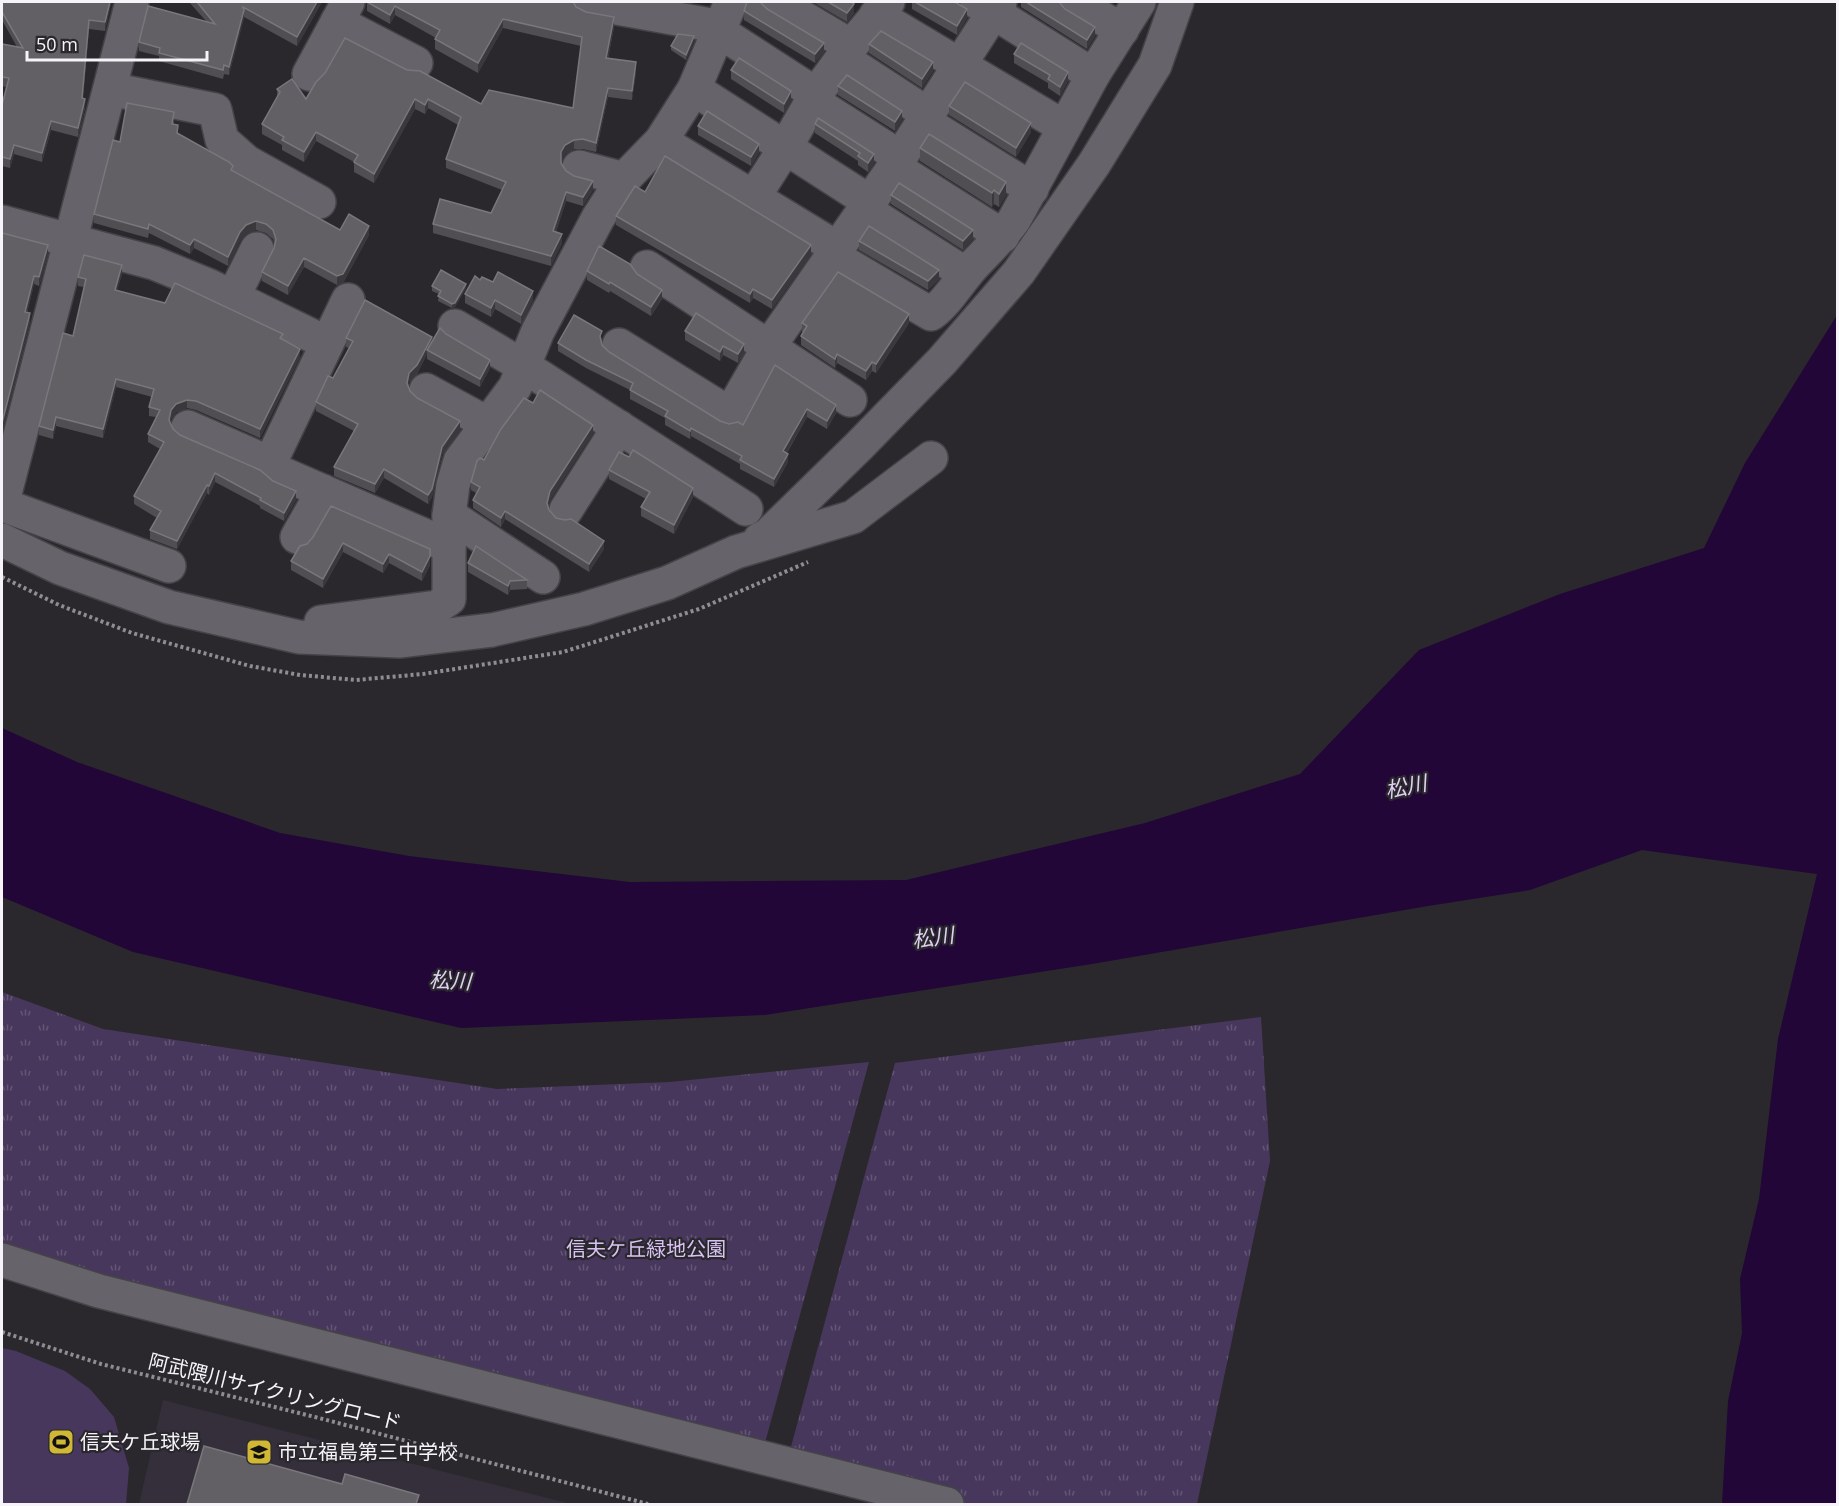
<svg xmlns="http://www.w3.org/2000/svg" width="1839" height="1506" font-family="'Open Sans','Noto Sans JP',sans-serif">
  <defs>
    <pattern id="park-tufts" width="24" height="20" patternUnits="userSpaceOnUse" patternTransform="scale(1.5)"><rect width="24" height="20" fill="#48375c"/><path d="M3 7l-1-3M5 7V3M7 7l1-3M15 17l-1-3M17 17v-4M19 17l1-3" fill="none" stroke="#635574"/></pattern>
  </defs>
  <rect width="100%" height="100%" fill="#2a282d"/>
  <path fill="#342f3a" d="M163 1400 571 1504H139Z"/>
  <g fill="url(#park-tufts)">
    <path d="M2 992 103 1029 497 1089 670 1082 869 1062 763 1450 2 1252Z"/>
    <path d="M1261 1017 1270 1161 1197 1504H969L788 1458 895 1063Z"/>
  </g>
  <path fill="#48375c" d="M2 1348 16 1351 65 1371 90 1389 114 1417 129 1468 126 1504H2Z"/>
  <path fill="#210637" d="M1837 315V1504H1722L1728 1401 1742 1333 1740 1279 1759 1199 1778 1039 1817 874 1642 850 1530 890 1428 906 1092 964 765 1015 461 1028 133 952 2 897V728L77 762 280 833 409 856 630 882 906 880 1145 823 1300 774 1419 650 1560 594 1704 548 1745 463Z"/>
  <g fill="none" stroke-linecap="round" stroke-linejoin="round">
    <g stroke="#454347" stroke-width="36">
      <g id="minor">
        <path d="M777 2 851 46"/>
        <path d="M977 2 1093 75"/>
        <path d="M1075 2 1122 30"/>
        <path d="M589 3 722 27"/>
        <path d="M876 15 1064 127"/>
        <path d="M337 22 416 63"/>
        <path d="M720 32 816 94"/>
        <path d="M842 58 928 114"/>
        <path d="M309 74 348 2"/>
        <path d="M110 89 215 110 222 140 247 162 319 202"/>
        <path d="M694 89 870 202"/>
        <path d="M812 101 900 157"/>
        <path d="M923 121 1032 189"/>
        <path d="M661 141 837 248"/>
        <path d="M579 167 624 179"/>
        <path d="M894 167 1003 236"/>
        <path d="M753 198 785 148 816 94 851 46 888 2"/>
        <path d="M865 210 966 274"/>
        <path d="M2 222 154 263 210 286 327 343"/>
        <path d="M833 256 931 314C948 302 959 281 974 265 988 250 1002 237 1014 220L1093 75 1139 2"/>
        <path d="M647 267 850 400"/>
        <path d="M233 297 257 249"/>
        <path d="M455 326 525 367 746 509"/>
        <path d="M619 345 730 414 768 348 894 167 1000 2"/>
        <path d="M426 390 487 423"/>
        <path d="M188 427 270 463 281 473 449 546"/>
        <path d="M270 463 348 300"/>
        <path d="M2 505 132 2"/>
        <path d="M3 505 169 566"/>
        <path d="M566 510 619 427"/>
        <path d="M449 515 543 577"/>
        <path d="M297 537 323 491"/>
        <path d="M760 539 768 535 859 446 942 361 1019 272 1094 164 1155 65 1177 2"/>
        <path d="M2 540 60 568 169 607 299 637 399 641 492 630 584 609 667 583 736 552 853 517 931 458"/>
        <path d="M321 622 437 607 449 599V515L453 485 460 461 515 387 538 331 598 218 621 182 661 141 694 89 731 2"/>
        <path d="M2 1260 99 1291 947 1504"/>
      </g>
    </g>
    <g stroke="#8f8d91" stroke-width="4" stroke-dasharray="3 3" stroke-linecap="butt">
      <path d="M2 577 59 605 132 633 250 666 300 675 356 680 423 674 563 652 699 609 808 562"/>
      <path d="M2 1332 101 1364 315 1417 648 1504"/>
    </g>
    <use href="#minor" stroke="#66646a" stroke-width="33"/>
  </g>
  <g fill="#504e53">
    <path d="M2 2H111L105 31 89 29 83 99 85 108 78 137 51 130 42 162 14 154 10 168 2 166V105L6 87 2 86V44L17 47 2 20Z"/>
    <path d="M189 2H322L297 46 244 17 229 75 224 74 223 79 159 61V56L139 51V42L206 21Z"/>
    <path d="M367 2 576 7 614 27 608 59 636 72 632 100 608 97 596 152 583 149H574L565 154 561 162 566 171 593 190 583 206 566 201 556 232 562 243 551 266 433 233V224L491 213 502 190 446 168V159L458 125 428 108 425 114 415 109 374 183 354 172V162L316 141 304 162 282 150V145L262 134V124L277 96V89L306 99 407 70 481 104 573 108 581 46 503 28 478 73 435 49V39L436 38 395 15 390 24 367 11Z"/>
    <path d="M813 2H851L854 13 847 22Z"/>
    <path d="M912 2H955L967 18 957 35 912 9Z"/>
    <path d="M1021 2H1059L1095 36 1087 49 1021 7Z"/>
    <path d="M767 9 824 52 815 63 744 20V11Z"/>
    <path d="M694 41 686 60 671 50V46Z"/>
    <path d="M869 44 933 71 922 88 869 53Z"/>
    <path d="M1014 54 1068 81 1060 96 1048 88V83L1014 63Z"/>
    <path d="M731 70 791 100 784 113 731 79Z"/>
    <path d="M838 86 902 120 895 131 838 95Z"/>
    <path d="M949 106 1031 132 1016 157 949 115Z"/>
    <path d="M818 118 874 163 868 172 858 165V161L815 133V124Z"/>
    <path d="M174 121V124L178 134 233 171 340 230 369 235 343 283 337 285 304 267 288 295 262 281V272L274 248 275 245 273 239 266 233 256 230 246 234 240 241 228 266 194 248 190 254 149 233 148 238 94 223V214L120 142Z"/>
    <path d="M698 126 759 153 751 166 698 135Z"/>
    <path d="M920 148 1006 195 999 207 994 204 992 207 920 161Z"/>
    <path d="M891 195 973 239 963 250 891 204Z"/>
    <path d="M616 216 811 254 772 309 753 298 750 303 616 225Z"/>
    <path d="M2 233 48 254 39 286 34 284 27 313 30 322 2 432Z"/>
    <path d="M859 241 939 279 928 290 859 250Z"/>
    <path d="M587 271 637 274 662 299 651 316 610 291 609 293 587 280Z"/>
    <path d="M122 274 117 290 283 339 300 357 260 438 196 410 187 408 176 412 171 419 170 423 173 429 180 435 296 500 284 521 260 508V506L215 482 209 495 207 493 177 549 150 539V530L157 518 134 504V496L160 449 148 442V434L156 417 149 416V407L152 397 116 387 103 438 56 426 53 439 39 435V426L73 336 84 287 78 286V277Z"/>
    <path d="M480 280 493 282 533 300 521 324 495 309 491 317 465 303V294Z"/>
    <path d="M432 286 466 288 455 307 452 308 438 301 439 294 432 291Z"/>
    <path d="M802 323H909L876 373 872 371 866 380 837 363 835 368 801 345V336L803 332H802Z"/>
    <path d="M685 331 744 353 738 363 723 355 720 361 685 340Z"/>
    <path d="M446 334 490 368 480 387 427 359V354L417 374 409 382 408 386 410 391 417 398 460 430 442 455 432 497 428 504 384 478 375 493 334 476V467L354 431 316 411V402L333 378 349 348 346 347V338L432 343Z"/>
    <path d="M602 340V345L609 352 720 421 729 424 743 425 775 365 836 413 827 429 807 417 787 453 788 462 774 487 740 469V464L691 436 690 439 665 425V418L630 399V390L586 368 558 351V343Z"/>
    <path d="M593 433 550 500 548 507 549 510 556 518 604 549 589 572 505 519 501 527 473 508V500L476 493 471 490V482L484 460Z"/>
    <path d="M629 457 693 497 674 534 641 516V507L646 499 609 479V470Z"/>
    <path d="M331 506 430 565 422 581 389 563 383 573 343 552 323 588 291 570V561L313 537Z"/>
    <path d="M468 563 527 580V589L510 590 508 595 468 572Z"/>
  </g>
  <g fill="#3a373d">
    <path d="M110 2H111V4L105 31V22Z"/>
    <path d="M317 2H322L297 46V37Z"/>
    <path d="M854 4V13L847 22V13Z"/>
    <path d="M395 6V15L390 24V15Z"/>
    <path d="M967 9V18L957 35V26Z"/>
    <path d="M244 10V19L229 75V67Z"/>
    <path d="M614 17V27L606 68V58Z"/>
    <path d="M503 19V28L478 73V63Z"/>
    <path d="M89 20V29L82 107V98Z"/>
    <path d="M1095 27V36L1087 49V40Z"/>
    <path d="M694 36V41L686 60V55Z"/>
    <path d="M824 43V52L815 63V54Z"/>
    <path d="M636 62V72L632 100V91Z"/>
    <path d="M933 62V71L922 88V79Z"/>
    <path d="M1068 72V81L1060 96V87Z"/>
    <path d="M608 88V97L596 152V143Z"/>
    <path d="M791 91V100L784 113V104Z"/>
    <path d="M85 99V108L78 137V128Z"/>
    <path d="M415 99V109L374 183V174Z"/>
    <path d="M428 99V108L425 114V105Z"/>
    <path d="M902 111V120L895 131V122Z"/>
    <path d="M51 121V130L42 162V153Z"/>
    <path d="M1031 123V132L1016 157V148Z"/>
    <path d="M316 132V141L304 162V152Z"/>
    <path d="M574 140V149L565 154 561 162V152L565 145Z"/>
    <path d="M759 144V153L751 166V157Z"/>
    <path d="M14 145V154L10 168V159Z"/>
    <path d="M874 154V163L868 172V163Z"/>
    <path d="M593 181V190L583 206V197Z"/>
    <path d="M1006 182V195L999 207V194Z"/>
    <path d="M994 190V204L992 207V193Z"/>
    <path d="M566 192V201L553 240V231Z"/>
    <path d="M256 221V230L246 234 240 241 228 266V257L240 232 246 225Z"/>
    <path d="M369 226V235L343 283 337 285V276Z"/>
    <path d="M973 230V239L963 250V241Z"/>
    <path d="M562 234V243L551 266V256Z"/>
    <path d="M194 239V248L190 254V245Z"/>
    <path d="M48 245V254L39 286V277Z"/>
    <path d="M811 245V254L772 309V300Z"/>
    <path d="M304 258V267L288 295V286Z"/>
    <path d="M122 265V274L115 298V290Z"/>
    <path d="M939 270V279L928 290V281Z"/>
    <path d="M34 276V284L25 321V312Z"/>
    <path d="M466 284V288L455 307 452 308V304Z"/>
    <path d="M753 289V298L750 303V294Z"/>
    <path d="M662 290V299L651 316V307Z"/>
    <path d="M533 291V300L521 324V315Z"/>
    <path d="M495 300V309L491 317V308Z"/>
    <path d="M30 313V322L2 432V423Z"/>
    <path d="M909 314V323L876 373V364Z"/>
    <path d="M432 337V346L427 350V354L417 374 409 382 407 392V383L409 373Z"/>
    <path d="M744 344V353L738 363V354Z"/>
    <path d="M723 346V355L720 361V352Z"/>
    <path d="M300 349V357L260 438V429Z"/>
    <path d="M837 354V363L835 368V359Z"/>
    <path d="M490 360V368L480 387V379Z"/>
    <path d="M872 362V371L866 380V371Z"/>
    <path d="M116 379V387L103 438V429Z"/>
    <path d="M187 400V408L176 412 171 419 169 428V420L171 410 176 404Z"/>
    <path d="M836 405V413L827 429V421Z"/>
    <path d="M807 409V417L783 459V451Z"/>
    <path d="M56 417V426L53 439V430Z"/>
    <path d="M460 421V430L442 455 432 497 428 504V495L442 447Z"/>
    <path d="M593 425V433L550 500 547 512V503L550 491Z"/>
    <path d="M691 428V436L690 439V431Z"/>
    <path d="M788 454V462L774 487V479Z"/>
    <path d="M384 469V478L375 493V484Z"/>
    <path d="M215 473V482L209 495V486Z"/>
    <path d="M207 485V493L177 549V541Z"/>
    <path d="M693 488V497L674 534V525Z"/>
    <path d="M296 491V500L284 521V513Z"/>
    <path d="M505 511V519L501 527V518Z"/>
    <path d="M604 541V549L589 572V564Z"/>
    <path d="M343 543V552L323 588V579Z"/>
    <path d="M389 554V563L383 573V564Z"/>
    <path d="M430 556V565L422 581V572Z"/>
    <path d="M510 581V590L508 595V586Z"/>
  </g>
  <g fill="#625f65" stroke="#79777c" stroke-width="1.5">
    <path d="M2 2H110L105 22 89 20 82 98 85 99 78 128 51 121 42 153 14 145 10 159 2 157V105L9 78 2 77V44L23 48 2 12Z"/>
    <path d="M197 2H317L297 37 243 7 244 10 229 67 224 65 223 70 159 53 160 48 139 42 148 6 215 24Z"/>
    <path d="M367 2H573L576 7 586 12 614 17 606 58 636 62 632 91 608 88 596 143 583 139 574 140 565 145 561 152V163L566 171 574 176 593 181 583 197 566 192 553 231 562 234 551 256 433 224 440 199 491 213 506 182 446 159 461 117 428 99 425 105 415 99 374 174 354 162 358 155 316 132 304 152 282 140 284 137 262 124 280 92 277 89 292 79 306 99 316 82 325 73 345 38 407 70 420 71 481 104 489 90 573 108 582 37 503 19 478 63 435 39 440 30 395 6 390 15Z"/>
    <path d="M747 2H760L767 9 824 43 815 54 744 11Z"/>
    <path d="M828 2H851L854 4 847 13Z"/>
    <path d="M915 2H955L967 9 957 26Z"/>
    <path d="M1026 2H1059L1065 9 1095 27 1087 40Z"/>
    <path d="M881 31 933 62 922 79 869 44Z"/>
    <path d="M678 34 694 36 686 55 671 46Z"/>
    <path d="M1021 43 1068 72 1060 87 1048 79 1050 75 1014 54Z"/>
    <path d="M739 58 791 91 784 104 731 70Z"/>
    <path d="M847 75 902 111 895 122 838 86Z"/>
    <path d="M965 82 1031 123 1016 148 949 106Z"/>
    <path d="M127 103 174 112 172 124 178 125 177 133 229 162 233 166 231 170 340 230 349 214 369 226 343 274 337 276 304 258 288 286 262 272 274 248 276 239 273 230 266 224 256 221 246 225 240 232 228 257 194 239 190 245 149 224 148 229 94 214 113 140 120 142Z"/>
    <path d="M707 111 759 144 751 157 698 126Z"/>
    <path d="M818 118 874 154 868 163 858 156 860 153 815 124Z"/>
    <path d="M929 134 1006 182 999 194 994 190 992 193 920 148Z"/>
    <path d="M665 156 811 245 772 300 753 289 750 294 616 216 635 186 645 192Z"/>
    <path d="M899 183 973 230 963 241 891 195Z"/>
    <path d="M869 226 939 270 928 281 859 241Z"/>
    <path d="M2 233 48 245 39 277 34 276 25 312 30 313 2 423Z"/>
    <path d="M599 246 630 264 637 274 662 290 651 307 610 282 609 284 587 271Z"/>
    <path d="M84 255 122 265 115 290 165 303 175 283 283 334 280 338 300 349 260 429 196 401 187 400 176 404 171 410 169 420 173 429 180 435 260 470 273 481 296 491 284 513 260 500 261 498 215 473 209 486 207 485 177 541 150 530 161 511 134 496 164 442 148 434 160 410 149 407 154 389 116 379 103 429 56 417 53 430 39 426 63 333 73 336 86 279 78 277Z"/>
    <path d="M441 270 466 284 455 303 452 304 438 296 441 291 432 286Z"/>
    <path d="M498 272 533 291 521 315 495 300 491 308 465 294 475 276 480 280 482 277 493 282Z"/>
    <path d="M838 272 909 314 876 364 872 362 866 371 837 354 835 359 801 336 807 326 802 323Z"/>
    <path d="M365 300 432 337 417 365 409 373 407 383 410 391 417 398 460 421 442 447 432 489 428 495 384 469 375 484 334 467 358 424 316 402 328 376 333 378 353 341 346 338Z"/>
    <path d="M696 313 744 344 738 354 723 346 720 352 685 331Z"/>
    <path d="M574 315 602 331 600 336 602 345 609 352 720 421 729 424 738 422 743 425 775 365 836 405 827 421 807 409 783 451 788 454 774 479 740 460 742 456 691 428 690 431 665 416 668 411 630 390 633 383 586 360 558 343Z"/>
    <path d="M440 328 446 334 490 360 480 379 427 350Z"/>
    <path d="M540 390 593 425 550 491 547 503 549 510 556 518 565 520 571 519 604 541 589 564 505 511 501 518 473 500 480 487 471 482 477 461 480 458 484 460 501 429 524 398 533 403Z"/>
    <path d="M633 450 693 488 674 525 641 507 650 492 609 470 619 452 629 457Z"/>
    <path d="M331 506 430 549V556L422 572 389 554 383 564 343 543 323 579 291 561 300 546 307 544 313 537Z"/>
    <path d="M476 546 527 580 510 581 508 586 468 563Z"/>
    <path d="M204 1446 342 1484 345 1474 419 1495 416 1504H187Z"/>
  </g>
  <defs>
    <g id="stadium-square" transform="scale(1.35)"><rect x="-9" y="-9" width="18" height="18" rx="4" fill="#d1b736" stroke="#2a282d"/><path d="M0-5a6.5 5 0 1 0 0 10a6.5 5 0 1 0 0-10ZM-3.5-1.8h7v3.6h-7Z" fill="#111"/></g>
    <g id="school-square" transform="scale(1.35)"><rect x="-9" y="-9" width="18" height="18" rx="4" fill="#d1b736" stroke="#2a282d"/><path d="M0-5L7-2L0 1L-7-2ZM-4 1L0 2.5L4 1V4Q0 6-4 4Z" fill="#111"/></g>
  </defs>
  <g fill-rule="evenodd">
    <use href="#stadium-square" x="61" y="1442"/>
    <use href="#school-square" x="259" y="1452"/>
  </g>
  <g text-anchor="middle" stroke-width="4.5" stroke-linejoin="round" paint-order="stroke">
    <g font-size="20" fill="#d8c2f3" stroke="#2a282d">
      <text x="646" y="1256">信夫ケ丘緑地公園</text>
    </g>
    <g font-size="20" fill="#f6f4f8" stroke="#2a282d">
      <text transform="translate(275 1392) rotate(14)" y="7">阿武隈川サイクリングロード</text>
    </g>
    <g font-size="20" fill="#f6f4f8" stroke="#2a282d" text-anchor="start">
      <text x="80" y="1449">信夫ケ丘球場</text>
      <text x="278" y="1459">市立福島第三中学校</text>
    </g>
    <g font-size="21" font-style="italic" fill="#e0d1f3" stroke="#2a282d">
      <text transform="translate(1406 787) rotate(-11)" y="7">松川</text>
      <text transform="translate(933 938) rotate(-8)" y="7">松川</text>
      <text transform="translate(450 981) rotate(3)" y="7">松川</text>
    </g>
  </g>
  <rect width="1839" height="1506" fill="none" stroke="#f6f4f8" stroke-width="6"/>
  <path d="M27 51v9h180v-9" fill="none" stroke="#f6f4f8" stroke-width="3"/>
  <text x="36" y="51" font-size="18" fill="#f6f4f8" stroke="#2a282d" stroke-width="4.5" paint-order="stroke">50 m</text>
</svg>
